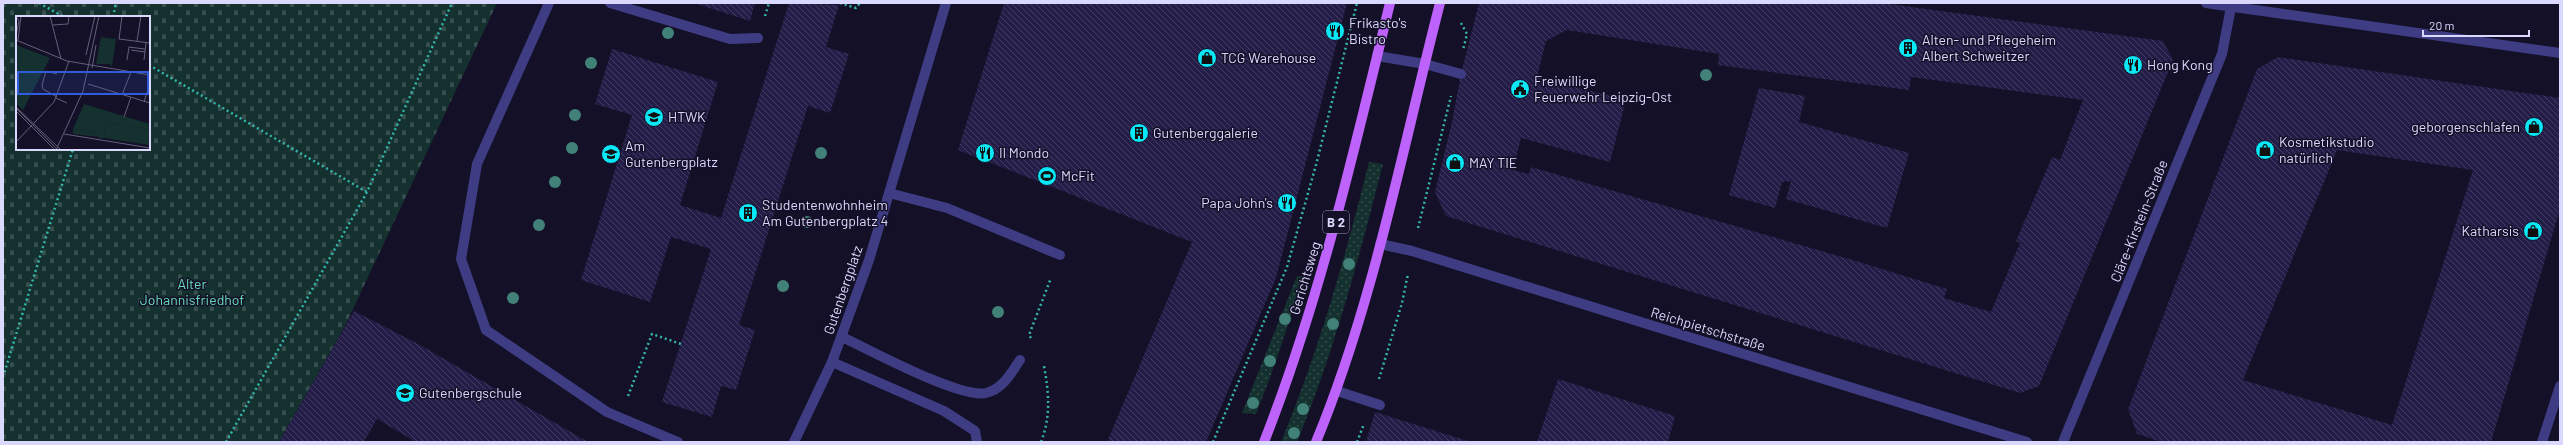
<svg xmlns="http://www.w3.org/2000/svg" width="2563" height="445" font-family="Barlow,sans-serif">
  <defs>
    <pattern id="grass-dots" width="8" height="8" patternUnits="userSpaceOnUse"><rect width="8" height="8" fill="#14312f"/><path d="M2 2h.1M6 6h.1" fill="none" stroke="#364e4e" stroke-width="1.8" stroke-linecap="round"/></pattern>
    <pattern id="cemetery-stones" width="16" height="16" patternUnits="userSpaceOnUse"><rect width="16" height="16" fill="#14312f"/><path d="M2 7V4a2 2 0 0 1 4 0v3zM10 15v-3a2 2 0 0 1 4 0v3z" fill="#364e4e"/></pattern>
    <pattern id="building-back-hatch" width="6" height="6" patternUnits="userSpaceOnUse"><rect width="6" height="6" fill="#241d47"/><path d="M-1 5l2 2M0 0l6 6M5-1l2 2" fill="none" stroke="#433d63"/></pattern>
  </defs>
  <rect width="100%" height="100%" fill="#141027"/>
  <g fill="url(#grass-dots)">
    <path d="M1369 162 1383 164C1359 258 1334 352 1297 442H1281C1319 350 1345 258 1369 162Z"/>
    <path d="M1297 276H1302C1290 323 1274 368 1256 414L1242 413Z"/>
  </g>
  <path fill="url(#cemetery-stones)" fill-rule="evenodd" d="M3 3H497L345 326 279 442H3ZM17 17H149V149H17Z"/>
  <g fill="url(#building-back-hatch)" fill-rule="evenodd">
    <path d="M694 3H755L750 21Z"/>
    <path d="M789 3 839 5 826 47 849 54 830 113 808 106 739 325 755 330 736 390 721 386 712 417 662 402 711 249 671 237 650 302 581 280 632 115 595 104 612 49 718 82 680 205 721 218Z"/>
    <path d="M1004 3H1347L1276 278 1206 442H1107L1192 242 958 150Z"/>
    <path d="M1479 3H1882L2163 41 2173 60 2039 386 2020 393 1446 216 1435 192 1452 122 1461 74ZM1567 30 1719 54 1718 65 1809 77 1909 90 1911 77 2083 100 2060 160 2052 157 2016 241 2020 243 1991 312 1944 298 1947 289 1856 261 1531 167 1529 174 1513 170 1521 138 1610 162 1626 100 1537 77 1546 41Z"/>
    <path d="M2278 57 2560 98V209L2491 442H2162L2137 434 2128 409 2257 69ZM2337 150 2473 170 2392 425 2243 380Z"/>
    <path d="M1759 88 1805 96 1799 122 1909 153 1887 228 1786 199 1791 181 1782 182 1775 208 1729 195Z"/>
    <path d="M354 311 420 345 588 442H416L377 419 364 442H279Z"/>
    <path d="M1558 379 1675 416 1668 442H1537Z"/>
    <path d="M1375 412 1471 442H1366Z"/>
  </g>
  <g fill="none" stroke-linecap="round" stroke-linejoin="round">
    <g stroke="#34b6aa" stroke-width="2.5" stroke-dasharray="2 3" stroke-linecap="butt">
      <path d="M39 3 64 17"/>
      <path d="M840 3 856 8 860 3"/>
      <path d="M765 16 769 3"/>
      <path d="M113 17 116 3"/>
      <path d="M1461 23 1467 34 1463 50"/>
      <path d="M149 65 367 192"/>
      <path d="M1418 228 1451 96"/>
      <path d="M1031 338 1029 335 1051 278"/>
      <path d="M3 377 73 149"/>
      <path d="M1379 379 1402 303 1408 274"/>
      <path d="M628 396 652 334 681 344"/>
      <path d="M226 442 367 192 452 3"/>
      <path d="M1041 442C1051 416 1049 393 1044 366"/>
      <path d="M1213 442 1287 267 1316 165 1357 3"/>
      <path d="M1357 442 1364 424"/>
    </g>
    <g stroke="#3e3d84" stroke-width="10">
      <path d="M549 3 477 164 461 259 486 330 607 412 678 442"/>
      <path d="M610 3 730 39 758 38"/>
      <path d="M2206 3 2560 53"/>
      <path d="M1377 56 1425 64 1461 74"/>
      <path d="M889 193 947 208 1060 255"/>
      <path d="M1380 244 1412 251 2027 442"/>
      <path d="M842 337C870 350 960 399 986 393 1003 389 1011 373 1020 360"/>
      <path d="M832 362 944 411 975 431 977 442"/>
      <path d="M1337 391 1380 405"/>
      <path d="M794 442 832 362 869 260 946 3"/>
      <path d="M2063 442 2222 54 2231 7"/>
      <path d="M2542 442 2560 386"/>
    </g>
    <g stroke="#bd62fa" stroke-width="10">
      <path d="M1264 442C1320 300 1354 151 1390 3"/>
      <path d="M1316 442C1374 302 1402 150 1440 3"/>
    </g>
  </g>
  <g fill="#418178">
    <circle cx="668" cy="33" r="6"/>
    <circle cx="591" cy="63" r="6"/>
    <circle cx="1706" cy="75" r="6"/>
    <circle cx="575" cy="115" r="6"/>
    <circle cx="572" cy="148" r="6"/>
    <circle cx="821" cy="153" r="6"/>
    <circle cx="555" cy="182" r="6"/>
    <circle cx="807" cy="222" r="6"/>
    <circle cx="539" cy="225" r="6"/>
    <circle cx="1349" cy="264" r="6"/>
    <circle cx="783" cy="286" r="6"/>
    <circle cx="513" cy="298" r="6"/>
    <circle cx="998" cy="312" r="6"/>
    <circle cx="1285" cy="319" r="6"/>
    <circle cx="1333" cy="324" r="6"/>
    <circle cx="1270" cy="361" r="6"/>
    <circle cx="1253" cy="403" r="6"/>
    <circle cx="1303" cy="409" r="6"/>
    <circle cx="1294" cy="433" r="6"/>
  </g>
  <defs>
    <g id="restaurant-disc" transform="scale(1)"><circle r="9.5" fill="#0ae7f7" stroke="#141027"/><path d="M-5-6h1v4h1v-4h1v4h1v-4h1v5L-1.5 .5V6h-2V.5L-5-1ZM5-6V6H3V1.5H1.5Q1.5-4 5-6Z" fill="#111"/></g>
    <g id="building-disc" transform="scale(1)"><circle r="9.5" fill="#0ae7f7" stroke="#141027"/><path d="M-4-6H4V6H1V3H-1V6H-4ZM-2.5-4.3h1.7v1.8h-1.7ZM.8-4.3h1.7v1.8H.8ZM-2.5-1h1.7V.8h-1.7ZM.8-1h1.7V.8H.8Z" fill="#111"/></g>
    <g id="shop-disc" transform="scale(1)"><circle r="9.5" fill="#0ae7f7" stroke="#141027"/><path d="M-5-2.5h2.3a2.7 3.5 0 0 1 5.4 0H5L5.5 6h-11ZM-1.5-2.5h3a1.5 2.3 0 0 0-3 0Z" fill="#111"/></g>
    <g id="civic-disc" transform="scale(1)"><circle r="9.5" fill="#0ae7f7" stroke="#141027"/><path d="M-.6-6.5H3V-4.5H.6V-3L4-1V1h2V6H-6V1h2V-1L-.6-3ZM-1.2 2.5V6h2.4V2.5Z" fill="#111"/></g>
    <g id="university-disc" transform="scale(1)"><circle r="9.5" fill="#0ae7f7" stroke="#141027"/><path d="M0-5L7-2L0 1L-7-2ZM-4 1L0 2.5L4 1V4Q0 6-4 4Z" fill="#111"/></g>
    <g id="school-disc" transform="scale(1)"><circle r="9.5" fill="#0ae7f7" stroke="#141027"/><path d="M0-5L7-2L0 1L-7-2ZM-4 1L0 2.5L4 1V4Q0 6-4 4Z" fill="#111"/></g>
    <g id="stadium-disc" transform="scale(1)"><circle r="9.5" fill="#0ae7f7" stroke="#141027"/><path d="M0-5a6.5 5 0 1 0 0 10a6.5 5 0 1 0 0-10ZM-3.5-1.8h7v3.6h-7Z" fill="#111"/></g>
  </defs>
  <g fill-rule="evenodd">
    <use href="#restaurant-disc" x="1335" y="31"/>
    <use href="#building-disc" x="1908" y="48"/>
    <use href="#shop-disc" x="1207" y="58"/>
    <use href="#restaurant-disc" x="2133" y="65"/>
    <use href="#civic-disc" x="1520" y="89"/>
    <use href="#university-disc" x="654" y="117"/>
    <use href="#shop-disc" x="2534" y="127"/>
    <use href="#building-disc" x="1139" y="133"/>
    <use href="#shop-disc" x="2265" y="150"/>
    <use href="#restaurant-disc" x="985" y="153"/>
    <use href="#school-disc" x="611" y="154"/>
    <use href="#shop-disc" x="1455" y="163"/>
    <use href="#stadium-disc" x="1047" y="176"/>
    <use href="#restaurant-disc" x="1287" y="203"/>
    <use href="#building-disc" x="748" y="213"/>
    <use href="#shop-disc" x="2533" y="231"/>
    <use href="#school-disc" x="405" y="393"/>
  </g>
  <g text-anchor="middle" stroke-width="3" stroke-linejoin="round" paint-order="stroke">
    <rect fill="#141027" stroke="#9f9cbe" stroke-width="1" x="1323" y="211" width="26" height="22" rx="3"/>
    <g font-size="13" font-weight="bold" fill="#dbd8fe">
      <text x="1336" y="227">B 2</text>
    </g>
    <g font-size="14" fill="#dbd8fe" stroke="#141027" text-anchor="start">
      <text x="1349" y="28">Frikasto's<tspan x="1349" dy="16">Bistro</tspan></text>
      <text x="1922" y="45">Alten- und Pflegeheim<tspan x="1922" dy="16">Albert Schweitzer</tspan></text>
      <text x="1221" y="63">TCG Warehouse</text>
      <text x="2147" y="70">Hong Kong</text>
      <text x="1534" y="86">Freiwillige<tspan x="1534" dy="16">Feuerwehr Leipzig-Ost</tspan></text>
      <text x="668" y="122">HTWK</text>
      <text x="2520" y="132" text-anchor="end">geborgenschlafen</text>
      <text x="1153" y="138">Gutenberggalerie</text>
      <text x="2279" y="147">Kosmetikstudio<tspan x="2279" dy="16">natürlich</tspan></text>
      <text x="625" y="151">Am<tspan x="625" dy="16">Gutenbergplatz</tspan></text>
      <text x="999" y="158">Il Mondo</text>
      <text x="1469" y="168">MAY TIE</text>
      <text x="1061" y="181">McFit</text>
      <text x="1273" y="208" text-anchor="end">Papa John's</text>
      <text x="762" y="210">Studentenwohnheim<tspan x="762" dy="16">Am Gutenbergplatz 4</tspan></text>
      <text x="2519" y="236" text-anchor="end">Katharsis</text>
      <text x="419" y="398">Gutenbergschule</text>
    </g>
    <g font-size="14" fill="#dbd8fe" stroke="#141027">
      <text transform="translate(2139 221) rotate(-68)" y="5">Cläre-Kirstein-Straße</text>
      <text transform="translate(1305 278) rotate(-73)" y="5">Gerichtsweg</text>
      <text transform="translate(843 290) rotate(-71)" y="5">Gutenbergplatz</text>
      <text transform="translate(1708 329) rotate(17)" y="5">Reichpietschstraße</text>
    </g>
    <g font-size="14" fill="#65ddbb" stroke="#141027">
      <text x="192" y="289">Alter<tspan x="192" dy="16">Johannisfriedhof</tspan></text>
    </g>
  </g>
  <g transform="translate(16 16)">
    <rect width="134" height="134" fill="#141027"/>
    <path d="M90 106 134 113 133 129 88 122ZM57 113 83 117V121L57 118Z" fill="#14312f"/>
    <path d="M0 29 34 42 7 94 0 87Z" fill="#14312f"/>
    <path d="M85 21 100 23 96 51 94 48H80ZM68 88 134 108V113L90 106 88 122H83V117L57 113Z" fill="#14312f"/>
    <path fill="none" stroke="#64607d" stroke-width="1" d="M0 0 3 5 0 19M34 0 45 43M106 0 103 23 134 27M37 9 52 8 53 0M0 24 51 45 134 59M2 24 5 0M121 25 125 0M115 34 129 36M70 39 79 0M111 44 113 31 129 33M128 44 130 27M76 52 80 29M41 58 30 55 26 69 27 73 41 81M72 68 134 87M106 79 115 56M40 82 51 87M128 86 134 67M0 91 45 134M0 92 42 134M0 95 39 134M108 101 115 81M48 118 134 132M0 126 38 86 53 45M40 134 67 75 83 0"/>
    <path fill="#305cdc" fill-opacity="0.15" stroke="#305cdc" stroke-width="2" d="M2 56H132V78H2Z"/>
    <rect width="134" height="134" fill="none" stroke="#dbd8fe" stroke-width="2"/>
  </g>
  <rect width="2563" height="445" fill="none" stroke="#dbd8fe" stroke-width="8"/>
  <path d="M2423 30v6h106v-6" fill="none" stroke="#dbd8fe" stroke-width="2"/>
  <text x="2429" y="30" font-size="12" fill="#dbd8fe" stroke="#141027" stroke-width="3" paint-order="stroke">20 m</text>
</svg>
